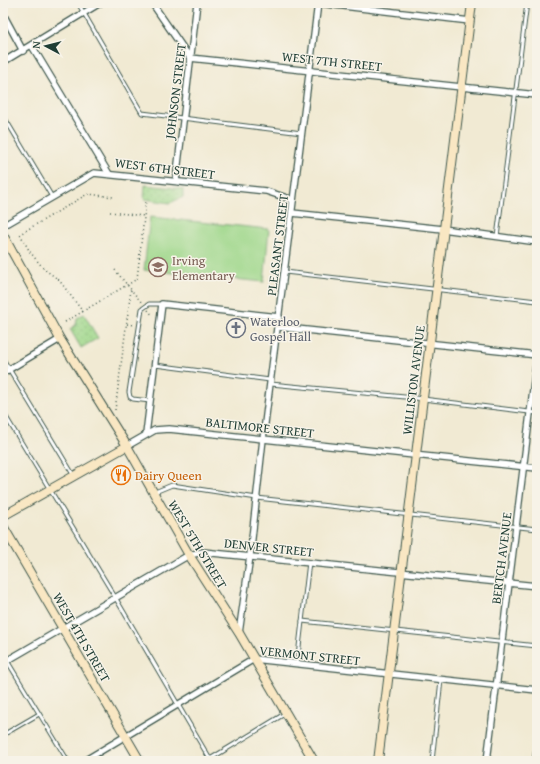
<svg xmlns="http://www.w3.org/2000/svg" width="540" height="764" font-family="'Gentium Book Plus',serif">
  <defs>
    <pattern id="park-dots" width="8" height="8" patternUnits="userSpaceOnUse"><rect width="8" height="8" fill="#9ed78a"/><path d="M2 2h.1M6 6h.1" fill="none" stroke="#88b978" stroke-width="1.8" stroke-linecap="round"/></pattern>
  </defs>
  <rect width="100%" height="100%" fill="#f7f3e8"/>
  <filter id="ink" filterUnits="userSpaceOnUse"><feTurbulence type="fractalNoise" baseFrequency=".025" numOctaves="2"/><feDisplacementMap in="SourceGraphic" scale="8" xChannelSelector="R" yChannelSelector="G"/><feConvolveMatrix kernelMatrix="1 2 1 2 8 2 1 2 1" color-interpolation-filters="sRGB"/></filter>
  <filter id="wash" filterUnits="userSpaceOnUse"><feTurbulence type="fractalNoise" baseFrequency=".012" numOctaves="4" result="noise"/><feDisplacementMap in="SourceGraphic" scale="16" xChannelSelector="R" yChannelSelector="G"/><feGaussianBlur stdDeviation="0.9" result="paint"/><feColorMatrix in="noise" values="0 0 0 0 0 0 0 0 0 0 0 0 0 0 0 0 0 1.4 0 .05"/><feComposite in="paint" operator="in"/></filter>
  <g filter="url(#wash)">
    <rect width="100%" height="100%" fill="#f1ead3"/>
    <g fill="url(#park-dots)" stroke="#5e8a5f">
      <path d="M145 185 183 189V197L170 203 144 199Z"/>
      <path d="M84 314 98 338 81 348 70 329 76 325 77 318Z"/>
    </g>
    <path fill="#9ed78a" stroke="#5e8a5f" d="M150 217 269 229 264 282 144 270Z"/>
  </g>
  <g filter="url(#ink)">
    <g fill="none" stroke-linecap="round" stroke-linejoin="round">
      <g stroke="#3e574c" stroke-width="5">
        <g id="lane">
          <path d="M78 3 142 113 302 133"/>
          <path d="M3 115 52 197"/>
          <path d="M497 237 527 3"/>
          <path d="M285 272 537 301"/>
          <path d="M3 359 74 476"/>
          <path d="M155 365 270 380"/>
          <path d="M271 384 415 398 537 413"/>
          <path d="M150 401 133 399 130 397 129 392 142 309 149 304H162"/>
          <path d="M3 412 115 597 211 761"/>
          <path d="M155 492 172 485 257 498 537 529"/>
          <path d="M302 621 537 646"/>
          <path d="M3 654 68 761"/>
          <path d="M297 664 309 562"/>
          <path d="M3 735 39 714"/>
          <path d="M210 759 286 713"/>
          <path d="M432 761 441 680"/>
          <path d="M534 761 537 740"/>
        </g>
      </g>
      <g stroke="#3e574c" stroke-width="8">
        <g id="street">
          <path d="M152 3 190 58 537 95"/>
          <path d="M318 3 470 21"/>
          <path d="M3 14 23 51"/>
          <path d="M32 46 109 174"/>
          <path d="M3 62 100 3"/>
          <path d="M176 181 197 3"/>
          <path d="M292 213 443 229 537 242"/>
          <path d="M3 225 8 223 94 173 266 191 293 200"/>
          <path d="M278 327 537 355"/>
          <path d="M3 373 60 339"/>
          <path d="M146 434 162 304 279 317"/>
          <path d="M127 446 155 430 169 429 537 468"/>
          <path d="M239 633 250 556 263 439 318 3"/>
          <path d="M3 663 189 555 203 552 537 586"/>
          <path d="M84 761 254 659 537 690"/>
          <path d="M487 761 537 357"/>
        </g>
      </g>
      <g stroke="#3e574c" stroke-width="10">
        <g id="secondary">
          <path d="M3 235 60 339 127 446 189 555 239 633 314 761"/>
          <path d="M3 516 127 446"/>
          <path d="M3 526 140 761"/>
          <path d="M378 761 472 3"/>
        </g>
      </g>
      <g stroke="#3e574c" stroke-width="1.5" stroke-dasharray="1 3" stroke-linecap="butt">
        <path d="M110 212 144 216"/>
        <path d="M115 270 142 303"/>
        <path d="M148 310 153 316"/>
        <path d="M83 312 59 280 44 269 30 252 20 234 84 196 88 194 113 197"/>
        <path d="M65 322 137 279 146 200"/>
        <path d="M127 324 134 325"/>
        <path d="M115 410 131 290"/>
      </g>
      <use href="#lane" stroke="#fff" stroke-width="3"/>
      <use href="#street" stroke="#fff" stroke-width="5.5"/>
      <use href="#secondary" stroke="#f9e7c3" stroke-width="8"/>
    </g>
  </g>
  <defs>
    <g id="school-ring" transform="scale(1)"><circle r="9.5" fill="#f7f3e8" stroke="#8d6e63" stroke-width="1.5"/><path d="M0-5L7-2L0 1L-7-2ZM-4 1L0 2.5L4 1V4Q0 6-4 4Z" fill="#8d6e63"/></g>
    <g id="church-ring" transform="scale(1)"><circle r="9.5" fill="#f7f3e8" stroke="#6b7280" stroke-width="1.5"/><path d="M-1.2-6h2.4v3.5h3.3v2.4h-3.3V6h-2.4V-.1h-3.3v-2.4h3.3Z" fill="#6b7280"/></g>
    <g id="restaurant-ring" transform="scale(1)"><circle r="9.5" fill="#f7f3e8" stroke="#e8710a" stroke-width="1.5"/><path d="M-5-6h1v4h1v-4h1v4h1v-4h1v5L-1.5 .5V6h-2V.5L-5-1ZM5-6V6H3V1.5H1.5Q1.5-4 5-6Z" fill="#e8710a"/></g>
  </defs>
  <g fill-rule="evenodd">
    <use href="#school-ring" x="158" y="267"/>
    <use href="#church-ring" x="236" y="328"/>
    <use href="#restaurant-ring" x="121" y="475"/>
  </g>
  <g text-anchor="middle" stroke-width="3" stroke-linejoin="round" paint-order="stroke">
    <g font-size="13" fill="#1f3d34" stroke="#f7f3e8">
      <text transform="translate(332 61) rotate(6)" y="5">WEST 7TH STREET</text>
      <text transform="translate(175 91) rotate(-83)" y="5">JOHNSON STREET</text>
      <text transform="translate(165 168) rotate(7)" y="5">WEST 6TH STREET</text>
      <text transform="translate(277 245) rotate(-83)" y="5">PLEASANT STREET</text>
      <text transform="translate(413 380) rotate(-83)" y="5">WILLISTON AVENUE</text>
      <text transform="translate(260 427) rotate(6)" y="5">BALTIMORE STREET</text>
      <text transform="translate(198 544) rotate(59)" y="5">WEST 5TH STREET</text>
      <text transform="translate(269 547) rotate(6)" y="5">DENVER STREET</text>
      <text transform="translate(501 558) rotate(-83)" y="5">BERTCH AVENUE</text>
      <text transform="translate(82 637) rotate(60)" y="5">WEST 4TH STREET</text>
      <text transform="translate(310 655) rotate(6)" y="5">VERMONT STREET</text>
    </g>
    <g font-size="13" fill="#785e54" stroke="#f7f3e8" text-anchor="start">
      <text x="172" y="265">Irving<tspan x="172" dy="15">Elementary</tspan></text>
    </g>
    <g font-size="13" fill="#5b616d" stroke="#f7f3e8" text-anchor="start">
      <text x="250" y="326">Waterloo<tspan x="250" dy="15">Gospel Hall</tspan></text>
    </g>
    <g font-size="13" fill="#c56008" stroke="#f7f3e8" text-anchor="start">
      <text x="135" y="480">Dairy Queen</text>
    </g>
  </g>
  <rect width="540" height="764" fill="none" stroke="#f7f3e8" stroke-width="16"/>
  <g transform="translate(46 46) rotate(277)" stroke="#f7f3e8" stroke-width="3" paint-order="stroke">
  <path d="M0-3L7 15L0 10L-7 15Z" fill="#1f3d34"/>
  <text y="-6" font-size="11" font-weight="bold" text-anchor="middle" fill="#1f3d34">N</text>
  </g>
</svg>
